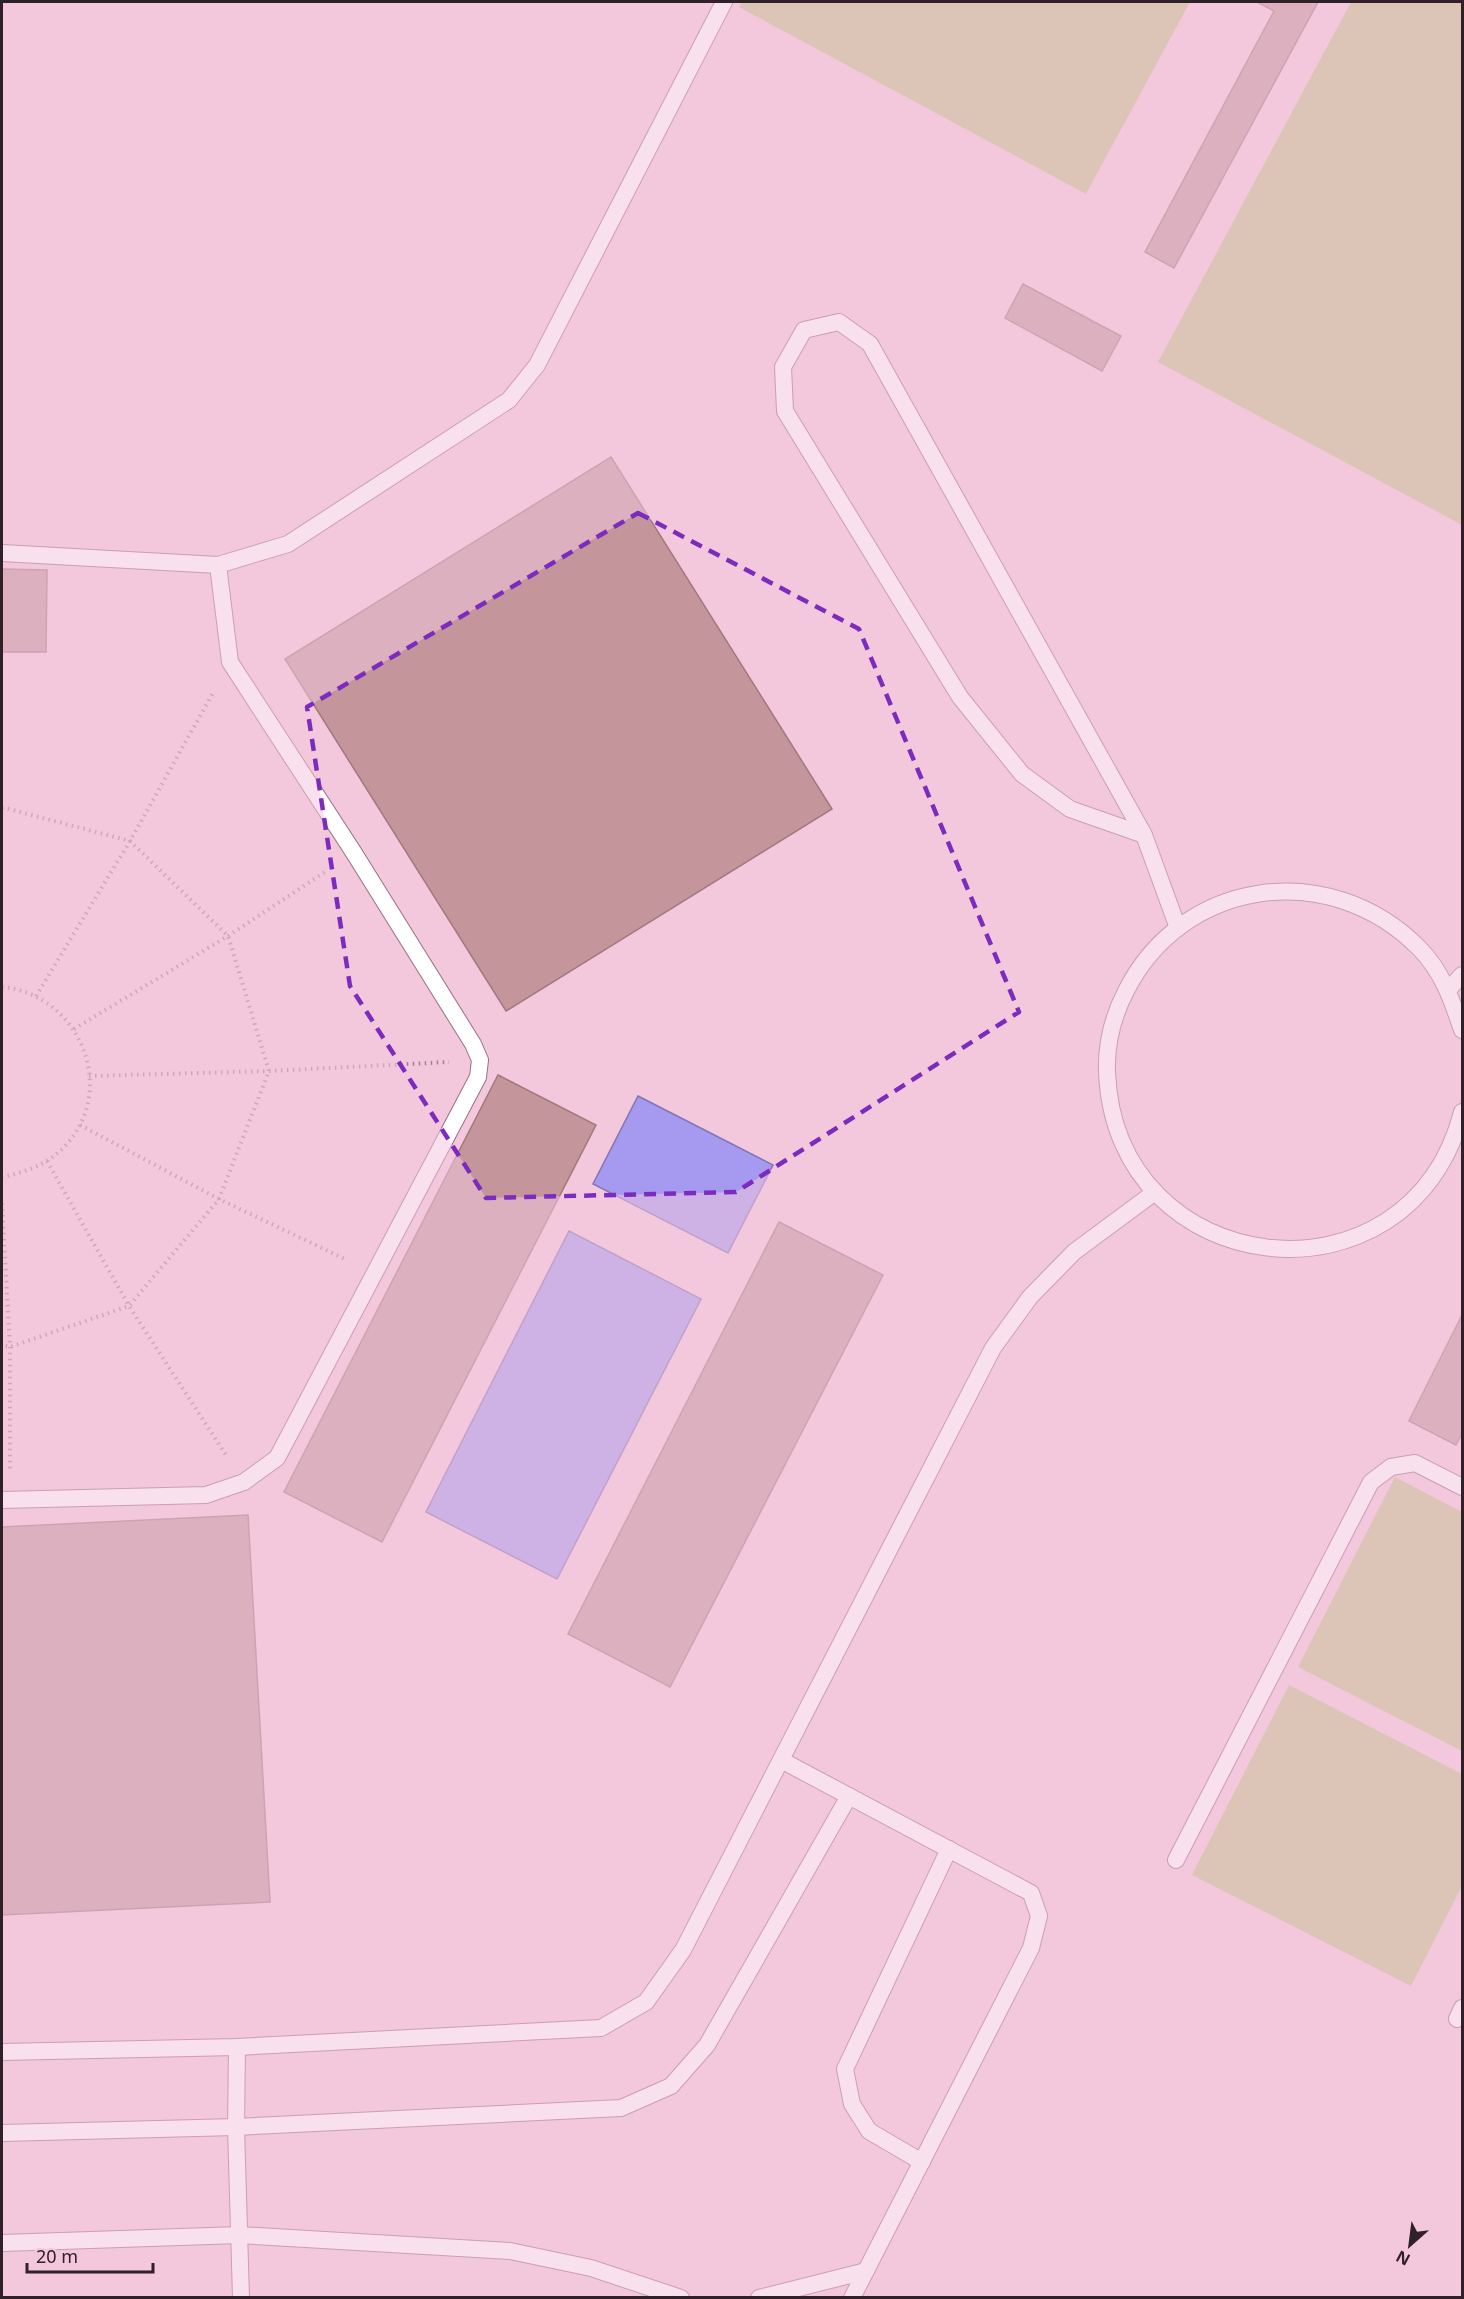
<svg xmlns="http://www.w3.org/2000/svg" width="1464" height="2299" font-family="'Noto Sans',sans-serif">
  <rect width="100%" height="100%" fill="#f3c7dc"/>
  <g fill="#c2c38a">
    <path d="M742 2H1190L1086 194 739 7Z"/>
    <path d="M1351 2H1462V525L1158 362Z"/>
    <path d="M1395 1477 1462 1512V1751L1298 1667Z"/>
    <path d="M1289 1685 1462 1774V1886L1411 1986 1192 1875Z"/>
  </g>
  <g fill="#a599f0" stroke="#8275b4" stroke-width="1.5">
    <path d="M638 1096 773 1165 728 1253 593 1184Z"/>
    <path d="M569 1231 701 1299 557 1579 426 1512Z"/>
  </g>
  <g fill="#c4969c" stroke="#a3777d" stroke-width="1.5">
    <path d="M1257 2H1318L1174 268 1145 252 1274 11Z"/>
    <path d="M1023 284 1121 336 1102 371 1005 318Z"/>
    <path d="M611 457 832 809 506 1011 285 659Z"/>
    <path d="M2 569 47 570 46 652H2Z"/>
    <path d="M498 1075 596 1125 382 1542 284 1492Z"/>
    <path d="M779 1222 883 1275 670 1687 568 1634Z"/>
    <path d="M1462 1315V1433L1456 1445 1409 1421Z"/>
    <path d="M248 1515 270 1902 2 1915V1527Z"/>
  </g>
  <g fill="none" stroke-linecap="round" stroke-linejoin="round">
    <g stroke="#977082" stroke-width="18">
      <g id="lane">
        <path d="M2 553 218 565 288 544 509 400 537 365 724 2"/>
        <path d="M1144 835 1070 809 1022 774 960 697 785 411 783 367 804 330 839 322 870 344 1144 835 1178 928"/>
        <path d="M1449 989 1462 975"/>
        <path d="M1462 1030C1452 1000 1442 971 1419 948 1330 858 1183 878 1126 991 1113 1016 1106 1044 1107 1072 1115 1282 1409 1317 1462 1112"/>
        <path d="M2 1500 206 1495 244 1482 277 1458 478 1077 480 1060 473 1044 354 853 230 662 218 565"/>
        <path d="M781 1760 1031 1893 1039 1916 1031 1948 852 2298"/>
        <path d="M1176 1860 1371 1482 1391 1467 1415 1463 1462 1487"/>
        <path d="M1457 2019 1462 2008"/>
        <path d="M237 2047 236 2127 241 2298"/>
        <path d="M2 2052 237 2047 601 2028 646 2002 683 1950 993 1348 1030 1297 1074 1252 1155 1192"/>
        <path d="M2 2133 236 2127 621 2108 671 2086 707 2045 849 1796"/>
        <path d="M922 2162 869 2131 852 2104 845 2069 949 1849"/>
        <path d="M2 2243 239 2235 510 2251 591 2268 681 2298"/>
        <path d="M759 2298 866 2271"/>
      </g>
    </g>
    <g stroke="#a28291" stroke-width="4" stroke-dasharray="1.5 4.5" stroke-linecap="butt">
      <path d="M2 808H5L130 841 228 936 269 1071 219 1199 129 1306 10 1347 2 1345"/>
      <path d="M2 987C78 994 119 1087 66 1145 49 1164 26 1172 2 1177"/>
      <path d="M36 996 130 841 214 691"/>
      <path d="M74 1029 228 936 328 870"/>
      <path d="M89 1076 269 1071 449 1062"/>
      <path d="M80 1125 219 1199 347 1260"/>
      <path d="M47 1161 129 1306 226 1455"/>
      <path d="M2 1203 10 1347V1469"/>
    </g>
    <use href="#lane" stroke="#fff" stroke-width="16"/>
  </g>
  <path d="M0 0H1464V2299H0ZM638 513 859 629 1019 1012 736 1192 486 1198 350 986 307 707Z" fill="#f3c7dc" fill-opacity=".55" fill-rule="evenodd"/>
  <path fill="none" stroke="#7b2cbf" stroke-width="4.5" stroke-dasharray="12 8" stroke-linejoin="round" d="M638 513 859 629 1019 1012 736 1192 486 1198 350 986 307 707Z"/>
  <rect width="1464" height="2299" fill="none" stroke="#302028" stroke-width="6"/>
  <g transform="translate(1410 2245) rotate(208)" stroke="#f3c7dc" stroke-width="4.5" paint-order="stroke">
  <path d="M0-4.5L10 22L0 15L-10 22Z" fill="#302028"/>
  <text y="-9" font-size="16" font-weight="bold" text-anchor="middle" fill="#302028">N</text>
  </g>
  <path d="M27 2263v9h126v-9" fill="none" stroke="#302028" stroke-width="3"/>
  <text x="36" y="2263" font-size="18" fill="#302028" stroke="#f3c7dc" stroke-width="4.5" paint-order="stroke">20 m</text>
</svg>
